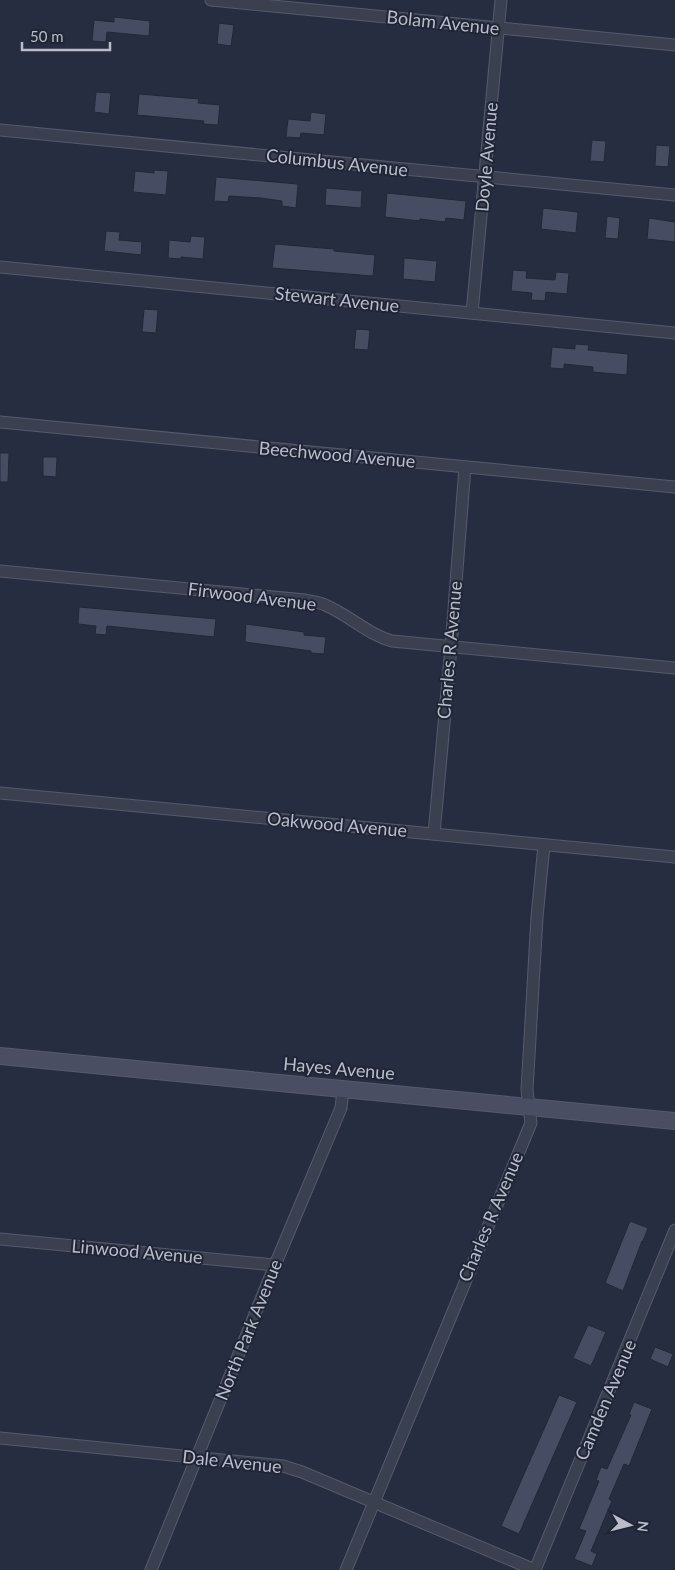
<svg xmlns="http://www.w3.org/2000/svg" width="675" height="1570" font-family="Lato,sans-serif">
  <rect width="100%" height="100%" fill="#272d40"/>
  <g fill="#464d62" stroke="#222738">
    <path d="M114 17 150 21 149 36 107 32 106 42 92 41 94 20 114 22Z"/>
    <path d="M219 23 234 25 231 46 217 44Z"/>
    <path d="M96 92 111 93 109 114 94 112Z"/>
    <path d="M139 94 199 99 198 103 220 105 218 125 203 124 204 121 137 115Z"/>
    <path d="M311 112 326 114 324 135 301 133 300 138 286 137 288 119 310 121Z"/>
    <path d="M592 140 606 141 604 162 590 161Z"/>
    <path d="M656 145 670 146 668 167 655 166Z"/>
    <path d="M154 170 168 171 166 195 133 192 135 171 154 173Z"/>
    <path d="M216 177 298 184 296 208 282 206V201L261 198 229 196 228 202 214 201Z"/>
    <path d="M326 188 362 191 361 208 325 205Z"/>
    <path d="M387 193 466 201 464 220 446 218 445 222 420 219V221L385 217Z"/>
    <path d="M543 208 578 212 576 233 541 229Z"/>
    <path d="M607 216 620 218 618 239 605 238Z"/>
    <path d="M649 218 675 222V242L647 239Z"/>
    <path d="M106 231 120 232 119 240 142 242 141 255 104 251Z"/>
    <path d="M191 236 205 237 203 259 181 257V259L168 258 169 240 190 242Z"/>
    <path d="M275 244 334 249V251L375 255 373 276 272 268Z"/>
    <path d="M404 258 437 261 435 282 403 279Z"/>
    <path d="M513 270 527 271 526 278 555 280 556 272 569 273 567 294 546 292 545 301 531 300 532 293 511 291Z"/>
    <path d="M144 309 158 310 156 333 142 332Z"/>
    <path d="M356 329 370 330 368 350 354 349Z"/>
    <path d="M575 344 589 345 588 350 628 354 627 375 593 372V367L564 364V369L550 368 552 347 575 349Z"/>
    <path d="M0 453H9L8 482H0Z"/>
    <path d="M43 457H57L56 477 43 476Z"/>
    <path d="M79 607 216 619 214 637 107 626 106 635 95 634 96 626 78 624Z"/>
    <path d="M246 624 304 632V635L326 637 324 654 311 653V651L245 642Z"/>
    <path d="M630 1221 648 1228 643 1241H642L623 1291 605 1283Z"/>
    <path d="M588 1325 606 1332 591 1366 573 1358Z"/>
    <path d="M655 1347 673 1354 668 1367 650 1359Z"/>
    <path d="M559 1395 577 1402 519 1534 501 1526Z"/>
    <path d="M634 1402 652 1409 629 1466 624 1464 609 1499 612 1501 591 1551 597 1554 592 1566 574 1559 586 1531 579 1529 599 1481 596 1480 601 1467 607 1469 631 1415 629 1414Z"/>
  </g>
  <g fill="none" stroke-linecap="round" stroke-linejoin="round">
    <g stroke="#565b6b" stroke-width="13">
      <g id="street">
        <path d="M211 0 675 45"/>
        <path d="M0 130 675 195"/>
        <path d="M0 267 675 333"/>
        <path d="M472 313 501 0"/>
        <path d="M0 422 675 487"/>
        <path d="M0 571 305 600C312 602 319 602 325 605 349 615 367 634 392 641L675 668"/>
        <path d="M0 793 675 857"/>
        <path d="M434 834 451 647 465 467"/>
        <path d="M0 1239 275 1265"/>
        <path d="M0 1438 283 1466 302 1472 535 1570 675 1230"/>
        <path d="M151 1570 275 1265 341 1108 343 1090"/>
        <path d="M346 1570 531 1123 527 1090 537 917 544 845"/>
      </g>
    </g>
    <g stroke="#565b6b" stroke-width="18">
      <path id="secondary" d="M0 1056 675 1121"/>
    </g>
    <use href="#street" stroke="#3b4050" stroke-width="11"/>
    <use href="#secondary" stroke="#494e63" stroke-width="16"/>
  </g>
  <g text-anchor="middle" stroke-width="4" stroke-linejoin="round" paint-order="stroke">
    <g font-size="18" fill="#b8bccb" stroke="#202536">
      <text transform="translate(443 23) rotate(6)" y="6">Bolam Avenue</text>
      <text transform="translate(487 157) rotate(-85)" y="6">Doyle Avenue</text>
      <text transform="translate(337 163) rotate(6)" y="6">Columbus Avenue</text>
      <text transform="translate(337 300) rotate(6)" y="6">Stewart Avenue</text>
      <text transform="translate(337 455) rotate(5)" y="6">Beechwood Avenue</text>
      <text transform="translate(252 597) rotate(7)" y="6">Firwood Avenue</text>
      <text transform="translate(450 650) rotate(-85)" y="6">Charles R Avenue</text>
      <text transform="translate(337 825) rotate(5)" y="6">Oakwood Avenue</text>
      <text transform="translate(339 1069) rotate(5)" y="6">Hayes Avenue</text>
      <text transform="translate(491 1217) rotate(-67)" y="6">Charles R Avenue</text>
      <text transform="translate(137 1252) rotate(5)" y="6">Linwood Avenue</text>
      <text transform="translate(249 1330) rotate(-68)" y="6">North Park Avenue</text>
      <text transform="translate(606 1400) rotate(-67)" y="6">Camden Avenue</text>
      <text transform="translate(232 1462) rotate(6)" y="6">Dale Avenue</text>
    </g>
  </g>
  <g transform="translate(630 1525) rotate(97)" stroke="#202536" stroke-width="4" paint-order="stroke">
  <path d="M0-4L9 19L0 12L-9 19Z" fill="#b8bccb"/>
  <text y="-8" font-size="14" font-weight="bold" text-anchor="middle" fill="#b8bccb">N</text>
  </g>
  <path d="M22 42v8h88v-8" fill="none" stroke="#b8bccb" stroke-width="2.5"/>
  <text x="30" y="42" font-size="15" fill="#b8bccb" stroke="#202536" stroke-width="4" paint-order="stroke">50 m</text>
</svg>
